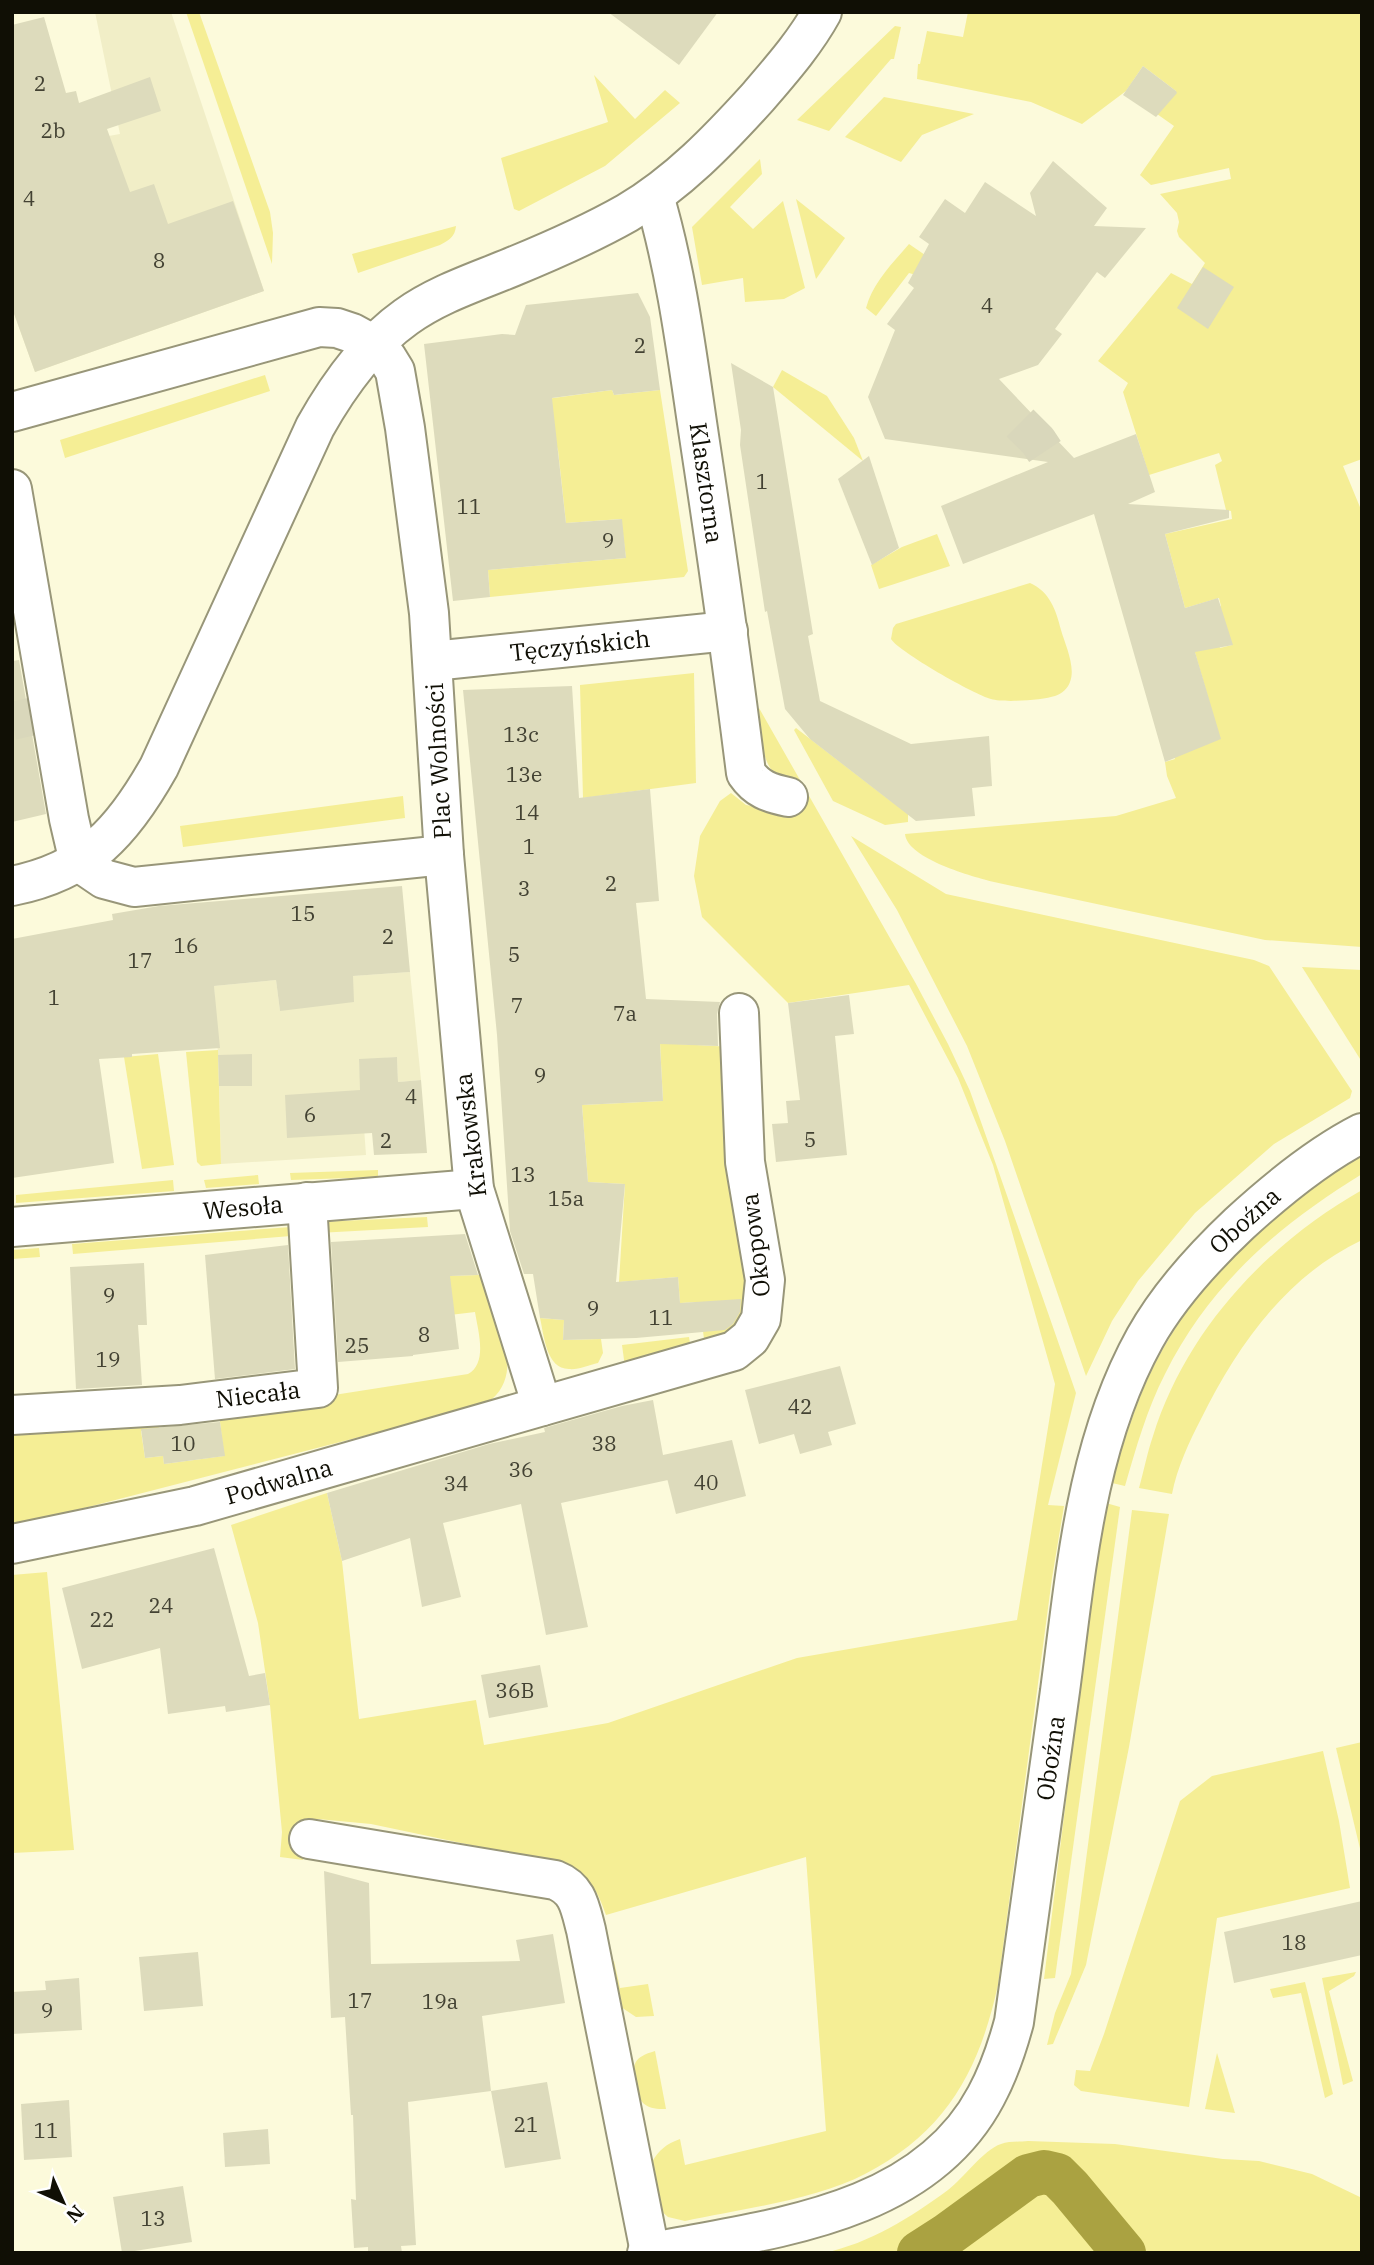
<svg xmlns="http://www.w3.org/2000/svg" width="1374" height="2265" font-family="'IBM Plex Serif',serif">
  <rect width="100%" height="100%" fill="#fcfadb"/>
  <g fill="#f1eec7">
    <path d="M95 12H171L264 291 35 372 12 308 97 138 120 134Z"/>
    <path d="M410 972 421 1080 398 1082 397 1057 359 1060 366 1155 221 1164 219 1086H252V1055H218L214 986 276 980 280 1011 353 976Z"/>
  </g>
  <g fill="#f5ee95">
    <path d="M186 12H199L270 212 273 233 272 264Z"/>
    <path d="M968 12H1362V459L1343 466 1362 512V947L1265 940 994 882C974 877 907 859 905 834L1116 816 1176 798 1167 776 1165 762 1175 759 1170 746 1220 739 1194 649 1218 644 1220 648 1232 645 1216 608 1221 606 1219 598 1185 608 1165 534 1232 519 1231 511 1226 510 1215 465 1222 461 1219 453 1149 475 1123 392 1128 383 1098 361 1171 273 1192 284 1205 263 1179 237 1177 231 1179 222 1177 213 1160 194 1231 179 1229 168 1151 185 1140 175 1174 126 1157 114 1176 91 1143 66 1126 91 1082 124 1031 102 917 79 918 64H920L927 31 963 37Z"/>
    <path d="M895 26 901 27 894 59H891L829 131 797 120Z"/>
    <path d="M594 75 635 119 665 90 680 103 605 166 519 211 514 209 501 158 608 122Z"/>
    <path d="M884 97 974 114 922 135 901 162 845 137Z"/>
    <path d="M760 159 762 174 730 207 753 229 783 201 805 288 784 299 745 302 743 278 702 285 692 227Z"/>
    <path d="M796 199 845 238 816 279Z"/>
    <path d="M456 226C455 237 449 240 440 245L358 273 352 254Z"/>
    <path d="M909 244 925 255 916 275 909 273 876 316 866 308C873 282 893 263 909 244Z"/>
    <path d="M782 370 827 396 854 438 863 461 773 387Z"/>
    <path d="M265 375 270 391 65 458 60 440Z"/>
    <path d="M612 390 614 395 660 390 688 571 684 577 490 597 488 570 626 558 621 519 566 523 558 450 539 400Z"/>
    <path d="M937 534 950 566 879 589 871 565 902 547Z"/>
    <path d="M1030 583C1050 592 1056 610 1061 630 1065 644 1076 667 1070 682 1068 688 1062 694 1055 696 1043 700 1004 703 991 699 975 695 899 652 891 639L893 628 896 624Z"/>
    <path d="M694 673 696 783 583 798 580 685Z"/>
    <path d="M759 708 915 982 948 1044 970 1091 997 1167 1076 1393 1048 1505 1064 1506 1052 1578 998 1985C979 2071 946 2132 865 2174 815 2200 741 2209 685 2221L668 2217 660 2210 652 2162C659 2150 666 2144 680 2139L685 2165 826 2131 806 1857 606 1915C598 1892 592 1881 571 1866L371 1824 318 1819 310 1822 303 1860 280 1857 282 1832 270 1705 258 1623 231 1525 327 1493 342 1561 359 1719 476 1700 484 1745 608 1723 797 1658 1017 1620 1055 1384 993 1165 958 1078 909 985 788 1003 702 917 694 876 700 836 720 801 731 793 746 805 764 808 775 774C760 759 760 729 759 708Z"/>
    <path d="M796 728 888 799 908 812V822L885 825 833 801 794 730Z"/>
    <path d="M403 796 405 818 183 847 180 826Z"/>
    <path d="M851 836 946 894 1254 960 1269 966 1352 1091 1350 1098 1274 1144 1195 1213 1138 1281 1112 1321 1086 1376 1005 1141 967 1046 897 910Z"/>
    <path d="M1302 967 1362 970V1062Z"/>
    <path d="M660 1043 732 1047 749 1263 748 1311 721 1341 705 1346 699 1302 680 1303 678 1277 619 1282 625 1184 588 1182 582 1105 663 1101Z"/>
    <path d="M218 1050 221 1164 201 1166 197 1162 186 1052Z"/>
    <path d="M158 1054 174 1165 142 1169 124 1057Z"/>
    <path d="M1362 1156V1174C1279 1225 1209 1285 1165 1374 1147 1409 1136 1448 1125 1486L1112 1483C1122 1447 1133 1411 1149 1376 1193 1283 1272 1206 1362 1156Z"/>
    <path d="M378 1170V1177L291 1180 290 1173Z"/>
    <path d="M258 1175 259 1184 206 1188 204 1180Z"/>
    <path d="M173 1180 174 1191 16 1203V1195Z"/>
    <path d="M1362 1190V1240C1286 1276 1237 1346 1201 1419 1189 1442 1177 1468 1172 1494L1139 1488C1144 1471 1147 1453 1153 1436 1186 1330 1267 1244 1362 1190Z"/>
    <path d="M427 1217 428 1227 318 1233V1222Z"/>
    <path d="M291 1227V1236L73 1254 72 1244Z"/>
    <path d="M39 1248 40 1257 12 1259V1250Z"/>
    <path d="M479 1275C494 1307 527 1369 492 1399 486 1403 478 1405 472 1408L61 1514 12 1523V1429L158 1422 159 1429 141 1431 145 1458 163 1456 164 1464 224 1456 219 1413 468 1374C488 1363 478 1331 475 1312L391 1322 388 1278Z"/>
    <path d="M540 1318 564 1320 563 1340 601 1339 603 1353 598 1363C589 1365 578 1370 569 1369 546 1369 544 1335 540 1318Z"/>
    <path d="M689 1337 691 1349 625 1367 622 1345Z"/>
    <path d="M1106 1503 1120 1507 1055 1978 1044 1979 1082 1670Z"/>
    <path d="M1132 1510 1169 1514 1129 1747 1086 1965 1053 2044 1047 2045 1055 2013 1071 1974Z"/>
    <path d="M47 1572 74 1850 12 1853V1575Z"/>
    <path d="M1362 1742V1857L1336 1748Z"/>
    <path d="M1323 1751 1339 1821 1350 1888 1217 1918 1189 2107 1081 2091 1074 2085 1076 2070 1090 2071 1104 2034 1180 1801 1212 1776Z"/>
    <path d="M614 1961 620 1988 648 1984 654 2016 636 2017 621 2007 609 1962Z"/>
    <path d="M1356 1972 1354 1976 1329 1991 1353 2081 1343 2085 1322 1978Z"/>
    <path d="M1305 1982 1333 2094 1325 2098 1301 1993 1273 1998 1270 1989Z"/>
    <path d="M655 2051 666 2109C647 2110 638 2103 635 2085 631 2064 634 2057 655 2051Z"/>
    <path d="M1217 2053 1235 2113 1205 2109Z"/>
    <path d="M1028 2141 1115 2144 1223 2159 1259 2161 1312 2174 1362 2198V2253H824C870 2243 910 2218 948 2190 964 2178 983 2150 1001 2144 1009 2141 1020 2142 1028 2141Z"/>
  </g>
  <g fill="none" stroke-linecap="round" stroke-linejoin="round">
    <path stroke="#aaa241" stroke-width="44" d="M919 2253 947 2235 1028 2176 1044 2172 1057 2175 1070 2188 1124 2253"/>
  </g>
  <g fill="#dddbbc">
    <path d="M608 12H718L679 65Z"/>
    <path d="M44 17 66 93 76 91 79 103 150 77 161 111 107 129 130 192 154 184 168 224 233 201 264 291 35 372 12 308V25Z"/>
    <path d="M1143 66 1176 91 1177 93 1156 117 1123 95Z"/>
    <path d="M1053 161 1107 208 1094 226 1146 228 1105 278 1097 272 1055 329 1062 334 1038 365 999 379 1074 458 1136 434 1155 492 1128 504 1229 510V518L1165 534 1185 608 1218 598 1233 645 1195 652 1221 739 1165 762 1094 514 963 564 941 506 1048 462 885 439 868 397 895 330 887 324 914 288 908 283 929 244 919 237 945 199 965 213 985 182 1036 216 1030 193Z"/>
    <path d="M1203 267 1234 287 1208 329 1177 308Z"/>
    <path d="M638 293 650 317 660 390 614 395 612 390 552 398 566 523 622 519 626 558 488 570 490 597 453 601 424 344 502 334 515 335 526 305Z"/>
    <path d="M731 363 773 387 813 634 808 636 820 701 911 744 989 736 992 786 972 788 975 816 916 821 810 739 785 709 767 611 765 612 740 445 741 430Z"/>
    <path d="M869 456 899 548 872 565 838 479Z"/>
    <path d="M19 660 46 814 12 822V661Z"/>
    <path d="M572 686 579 798 650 789 659 901 636 903 646 999 720 1002 717 1014 718 1046 660 1044 663 1101 582 1105 588 1182 625 1184 616 1282 678 1277 680 1303 741 1299 740 1312 733 1324 725 1330 636 1338 563 1340 564 1320 540 1318 533 1274H524L510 1231 497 1035 463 690Z"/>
    <path d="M402 886 410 972 353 976 354 1002 280 1011 276 980 214 986 220 1048 132 1054V1057L99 1059 114 1163 12 1178V939L113 920 112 914 159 906Z"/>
    <path d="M849 995 854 1034 835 1036 847 1155 776 1162 772 1124 788 1123 786 1101 800 1100 788 1003Z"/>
    <path d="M252 1054V1086H219L218 1055Z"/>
    <path d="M397 1057 398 1082 421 1080 427 1153 374 1155 372 1133 287 1138 285 1095 360 1090 359 1059Z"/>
    <path d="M465 1234 478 1275 450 1276 459 1349 413 1355V1356L338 1362 331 1242Z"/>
    <path d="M288 1245 295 1369 215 1379 205 1255Z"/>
    <path d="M144 1263 147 1325H138L142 1385 76 1389 70 1267Z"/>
    <path d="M840 1366 856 1424 828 1432 832 1445 800 1454 794 1434 759 1444 745 1390Z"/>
    <path d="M653 1400 663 1455 732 1440 746 1496 676 1514 666 1474 668 1480 561 1503 588 1627 546 1635 521 1504 443 1523 461 1597 422 1607 410 1538 342 1561 327 1493 489 1444 545 1432 544 1428 622 1406Z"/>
    <path d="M220 1422 225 1456 164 1464 163 1456 145 1458 141 1429Z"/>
    <path d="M214 1548 249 1676 265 1673 270 1705 226 1712 225 1706 168 1714 160 1648 82 1669 62 1588Z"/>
    <path d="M540 1665 548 1707 489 1718 481 1675Z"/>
    <path d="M324 1871 369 1883 371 1964 520 1961 516 1940 553 1934 565 2003 482 2016 491 2091 408 2102 416 2245 401 2246 402 2253H368V2247L354 2248 351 2199 356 2200 353 2115H351L345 2017 331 2018Z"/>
    <path d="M1362 1901V1955L1234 1983 1224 1932Z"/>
    <path d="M198 1952 203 2006 144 2011 139 1957Z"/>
    <path d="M79 1978 82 2030 12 2034V1992L46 1990 45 1981Z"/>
    <path d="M547 2082 561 2159 505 2168 491 2091Z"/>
    <path d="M69 2100 72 2157 24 2160 21 2104Z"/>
    <path d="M268 2129 270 2164 225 2167 223 2133Z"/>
    <path d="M183 2186 192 2242 122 2253 113 2197Z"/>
  </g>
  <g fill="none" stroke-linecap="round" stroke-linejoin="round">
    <g stroke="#d9d7bb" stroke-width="38" stroke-dasharray="38 19" stroke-linecap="butt">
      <path d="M1020 423 1038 441 1048 456"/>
      <path d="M12 721 39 715"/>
    </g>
    <g stroke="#989679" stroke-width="42">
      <g id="minor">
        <path d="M654 196C677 273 687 356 699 436 716 548 732 661 746 773 757 789 769 793 788 797"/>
        <path d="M12 412 319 327 337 328 352 333 374 345 387 358 395 371 405 428 429 613 444 855 474 1189 542 1406"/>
        <path d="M12 489 69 819 79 862 104 879 134 887 444 855"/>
        <path d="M433 661 728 631"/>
        <path d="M12 886C88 871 123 831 159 767L315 427C338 386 368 344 406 317 438 294 476 282 512 267 551 251 590 234 627 213 678 183 719 140 758 97 781 70 805 43 822 12"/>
        <path d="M12 1227 474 1189"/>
        <path d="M12 1415 180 1405 318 1388 307 1202"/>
        <path d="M12 1544 195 1506 734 1351 750 1338 761 1319 765 1280 745 1162 739 1013"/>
        <path d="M309 1839 555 1880C578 1889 580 1907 586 1930L650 2252"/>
        <path d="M647 2253C767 2229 922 2217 986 2096 999 2072 1007 2048 1014 2022 1030 1911 1045 1801 1060 1691 1076 1572 1085 1446 1145 1338 1169 1295 1203 1258 1239 1224 1276 1190 1317 1156 1362 1133"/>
      </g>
    </g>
    <use href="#minor" stroke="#fff" stroke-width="38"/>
  </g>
  <g text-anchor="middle" stroke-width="6" stroke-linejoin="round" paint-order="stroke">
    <g font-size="21" fill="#434233">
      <text x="40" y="91">2</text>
      <text x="53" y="138">2b</text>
      <text x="29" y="206">4</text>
      <text x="159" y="268">8</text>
      <text x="987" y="313">4</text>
      <text x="640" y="353">2</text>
      <text x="762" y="489">1</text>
      <text x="469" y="514">11</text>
      <text x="608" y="548">9</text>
      <text x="521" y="742">13c</text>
      <text x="524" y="782">13e</text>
      <text x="527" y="820">14</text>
      <text x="529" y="854">1</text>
      <text x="611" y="891">2</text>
      <text x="524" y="896">3</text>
      <text x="303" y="921">15</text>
      <text x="388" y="944">2</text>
      <text x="186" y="953">16</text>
      <text x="514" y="962">5</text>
      <text x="140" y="968">17</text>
      <text x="54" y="1005">1</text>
      <text x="517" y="1013">7</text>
      <text x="625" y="1021">7a</text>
      <text x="540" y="1083">9</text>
      <text x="411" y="1104">4</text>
      <text x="310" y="1122">6</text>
      <text x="810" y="1147">5</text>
      <text x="386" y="1148">2</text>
      <text x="523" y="1182">13</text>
      <text x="566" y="1206">15a</text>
      <text x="109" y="1303">9</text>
      <text x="593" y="1316">9</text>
      <text x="661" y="1325">11</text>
      <text x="424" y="1342">8</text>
      <text x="357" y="1353">25</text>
      <text x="108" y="1367">19</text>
      <text x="800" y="1414">42</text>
      <text x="183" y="1451">10</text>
      <text x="604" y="1451">38</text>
      <text x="521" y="1477">36</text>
      <text x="706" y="1490">40</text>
      <text x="456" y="1491">34</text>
      <text x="161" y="1613">24</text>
      <text x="102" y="1627">22</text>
      <text x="515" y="1698">36B</text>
      <text x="1294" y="1950">18</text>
      <text x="360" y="2008">17</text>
      <text x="440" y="2009">19a</text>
      <text x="47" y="2018">9</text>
      <text x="526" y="2132">21</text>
      <text x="46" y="2138">11</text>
      <text x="153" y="2226">13</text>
    </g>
    <g font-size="24" fill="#100f05" stroke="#fff">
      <text transform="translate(706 483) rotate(82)" y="8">Klasztorna</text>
      <text transform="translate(580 646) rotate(-6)" y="8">Tęczyńskich</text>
      <text transform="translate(439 761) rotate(-93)" y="8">Plac Wolności</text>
      <text transform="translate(471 1135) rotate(-97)" y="8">Krakowska</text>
      <text transform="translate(243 1208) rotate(-5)" y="8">Wesoła</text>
      <text transform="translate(1245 1221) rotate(-42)" y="8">Oboźna</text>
      <text transform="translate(756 1245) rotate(-97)" y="8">Okopowa</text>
      <text transform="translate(258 1395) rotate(-7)" y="8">Niecała</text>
      <text transform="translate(279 1482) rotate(-16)" y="8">Podwalna</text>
      <text transform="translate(1051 1758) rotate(-82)" y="8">Oboźna</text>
    </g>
  </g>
  <rect width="1374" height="2265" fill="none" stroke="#100f05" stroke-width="28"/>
  <g transform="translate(63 2202) rotate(135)" stroke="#ffffff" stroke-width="5" paint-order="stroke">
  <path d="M0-5L12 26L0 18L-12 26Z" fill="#100f05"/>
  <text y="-10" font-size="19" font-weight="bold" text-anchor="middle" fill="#100f05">N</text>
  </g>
</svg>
